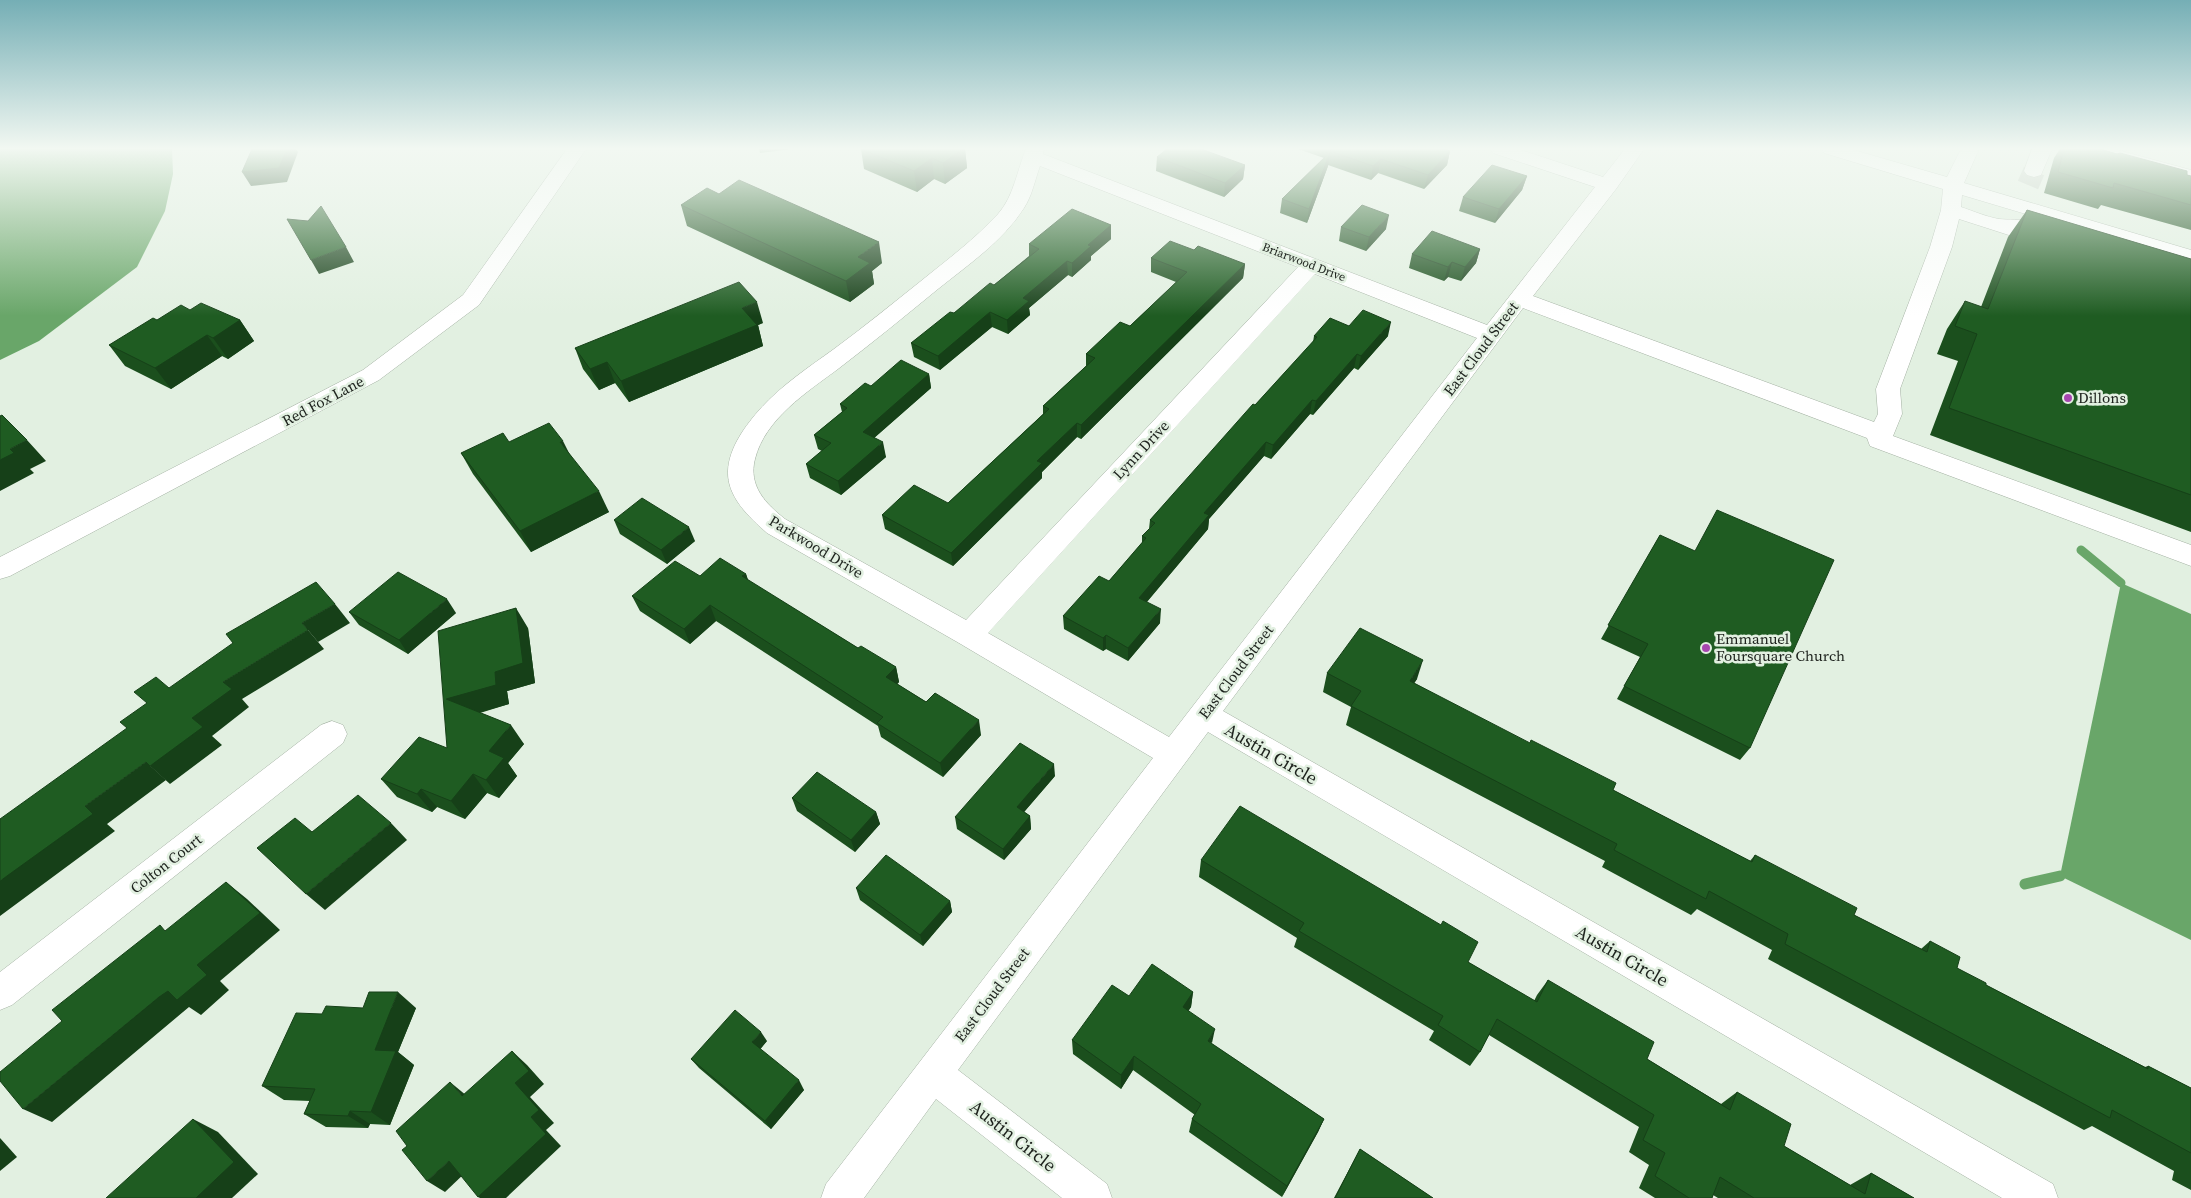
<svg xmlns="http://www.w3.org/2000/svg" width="2191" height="1198" font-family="'Source Serif 4',serif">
  <rect width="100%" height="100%" fill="#e2f0e1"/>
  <g fill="#69a669">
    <path d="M0 149H172L173 174 165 211 137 267 39 341 0 360Z"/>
    <path d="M2121 583 2191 614V940L2060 876Z"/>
  </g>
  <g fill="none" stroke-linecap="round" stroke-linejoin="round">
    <path stroke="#69a669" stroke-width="9" d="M2081 550 2121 583"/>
    <path stroke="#69a669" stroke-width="11" d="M2025 884 2060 876"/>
    <path stroke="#bbc7ba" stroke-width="22" stroke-dasharray="22 11" stroke-linecap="butt" d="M2028 185 2034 171"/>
    <g stroke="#a4b1a3" stroke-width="1">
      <g id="minor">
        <path d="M567 149H586L479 305 379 380 10 576 0 579V557L363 370 463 295Z"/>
        <path d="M1026 149H1044L1043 154 1487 325 1595 187 1493 153 1491 149H1518L1603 177 1625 149H1644L1616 189 1533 296 1874 422 1878 414 1876 389 1930 247 1941 210 1943 189 1824 153 1822 149H1850L1947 177 1961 149H1979L1964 183 2191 250V263L1962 195 1961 207C1973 211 1987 217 1999 219 2016 221 2051 216 2062 233L2059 237 2052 239 2025 231 2022 235 2015 237 1959 219 1952 247 1900 389 1902 414 1893 436 2191 545V566L1870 446 1867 438 1523 308 1223 711 2053 1184 2058 1198H2002L1208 732 958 1070 1107 1184 1112 1198H1062L936 1099 864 1198H821L826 1184 1153 758 959 643 767 533C749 517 727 497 728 471 729 447 746 425 761 408 782 385 809 367 834 349 864 327 892 304 921 281 947 260 975 239 998 214 1014 196 1017 170 1026 149ZM1040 166 1298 267 966 620 785 519C766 504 748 486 755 459 765 419 807 392 838 369 872 343 905 316 938 289 968 265 1003 241 1024 208 1032 196 1035 180 1040 166ZM1315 274 1477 338 1169 737 988 633Z"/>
        <path d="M2032 149H2052L2041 175 2034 177 2027 175 2024 171Z"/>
        <path d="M2084 149H2114L2191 170V182L2087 153Z"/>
        <path d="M332 721 343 725 347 734 343 743 12 1005 0 1010V972L321 725Z"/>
      </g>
    </g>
    <use href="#minor" fill="#fff" fill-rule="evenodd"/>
  </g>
  <g fill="#1b4f1d">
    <path d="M861 149H965L967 168 945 184 934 179 917 192 864 169Z"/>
    <path d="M1298 149H1444L1450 151 1447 165 1424 189 1378 173 1371 180 1328 165 1329 159 1328 166 1307 223 1280 213 1282 199 1324 158Z"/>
    <path d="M2060 149H2100L2191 176V230L2101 205 2098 209 2044 193 2054 158Z"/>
    <path d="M1157 157 1245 165 1243 179 1224 197 1156 171Z"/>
    <path d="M1527 176 1522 190 1495 223 1459 211 1463 197Z"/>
    <path d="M719 194 882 263 872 271 874 284 850 302 687 226 681 205Z"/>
    <path d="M2027 210 2191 259V532L1930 435 1958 361 1937 354 1947 329 1965 301 1981 307 2008 237Z"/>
    <path d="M1111 225V239L1091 256V260L1072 277 1068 275 1029 308 1030 315 1008 334 992 327 940 370 914 357 911 343 994 285 1029 256V244Z"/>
    <path d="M1341 227 1386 229 1366 251 1339 241Z"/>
    <path d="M1480 249 1476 263 1461 281 1448 277 1444 281 1409 268 1412 254Z"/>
    <path d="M1194 250 1245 264 1243 278 1081 439 1077 437 1042 472V478L953 566 885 529 882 515 948 503 1043 414V406L1086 366V354L1130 326 1176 282 1151 272V258Z"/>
    <path d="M190 310 240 320 254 341 228 359 222 356 171 389 125 366 109 345 157 320Z"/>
    <path d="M763 323 758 325 763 346 629 402 615 383 599 390 583 369 575 348Z"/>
    <path d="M1349 326 1388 336 1358 370 1354 368 1313 415 1310 414 1271 459 1264 456 1209 519 1208 529 1147 602 1160 623 1128 661 1106 649 1103 651 1064 629 1063 616 1109 581 1142 543V536L1149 529 1150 520 1313 342 1314 336Z"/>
    <path d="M929 374 931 388 874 438 886 457 841 495 810 478 806 464 822 451 818 449 814 435 842 412 840 404 871 386Z"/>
    <path d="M509 442 570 455 609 512 531 552 473 474 461 453Z"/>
    <path d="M614 520 695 541 667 564 620 534Z"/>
    <path d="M1660 535 1750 748 1740 760 1617 699 1640 657 1601 639Z"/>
    <path d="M746 574 748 580 858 648 896 667 899 682 897 684 981 735 943 777 881 737 878 726 716 621 690 644 640 611 632 596 700 576Z"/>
    <path d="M349 612 456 613 408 654 359 625Z"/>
    <path d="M528 628 535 683 507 691 509 704 480 713 524 744 508 763 517 776 499 798 487 793 465 819 437 807 432 812 397 797 381 779 447 748Z"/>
    <path d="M1327 673 1417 679 1414 683 1613 790 1750 861 1755 855 1854 915 1921 949 1930 941 1957 968 1986 985 2145 1067 2148 1066 2191 1088V1190L2172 1180 2174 1171 2092 1126 2084 1130 1768 959 1772 950 1697 909 1691 915 1602 867 1605 861 1346 725 1351 707 1323 692Z"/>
    <path d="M1055 776 1024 812 1030 816 1031 829 1004 860 957 829 955 817Z"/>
    <path d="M792 798 876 812 880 824 855 852 797 811Z"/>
    <path d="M1201 860 1468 962 1534 1001 1537 995 1548 980 1647 1059 1721 1104 1737 1092 1784 1146 1850 1185 1871 1173 1914 1198H1718L1713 1195 1712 1198H1655L1639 1188 1649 1165 1629 1152 1639 1127 1489 1035 1480 1052 1470 1066 1429 1040 1434 1031 1294 947 1297 938 1199 877Z"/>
    <path d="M856 888 950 901 952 912 923 946 860 900Z"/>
    <path d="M1193 992 1191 1007 1188 1011 1212 1044 1324 1119 1318 1132 1282 1197 1189 1132 1192 1119 1195 1115 1133 1070 1121 1089 1073 1054 1072 1040 1129 996Z"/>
    <path d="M363 1008H416L398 1052 414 1065 390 1125 370 1124 368 1128 326 1127 304 1114 310 1101 284 1100 262 1086 322 1014Z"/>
    <path d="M767 1041 760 1049 804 1090 771 1129 699 1068 691 1059Z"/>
    <path d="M1360 1149 1433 1198H1334Z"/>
  </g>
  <g fill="#164018">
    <path d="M287 149H296L298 152 287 182 251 186 242 172Z"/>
    <path d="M759 149H792L760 153Z"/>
    <path d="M963 149H965L967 168 945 184 943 163Z"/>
    <path d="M1450 151 1447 165 1424 189 1428 175Z"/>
    <path d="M1330 152 1328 166 1307 223 1309 209Z"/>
    <path d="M932 158 934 179 917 192 914 171Z"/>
    <path d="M1381 159 1378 173 1371 180 1373 166Z"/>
    <path d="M1245 165 1243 179 1224 197 1225 183Z"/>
    <path d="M1527 176 1522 190 1495 223 1499 209Z"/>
    <path d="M1389 215 1386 229 1366 251 1369 237Z"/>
    <path d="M1111 225V239L1091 256V260L1072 277V263L1088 245Z"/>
    <path d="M879 242 882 263 872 271 874 284 850 302 846 281 858 257Z"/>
    <path d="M346 247 354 262 319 274 311 260Z"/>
    <path d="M1480 249 1476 263 1461 281 1465 267Z"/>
    <path d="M1067 261 1068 275 1029 308 1030 315 1008 334 1007 320 1023 298Z"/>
    <path d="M1452 262 1448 277 1444 281 1448 267Z"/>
    <path d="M1245 264 1243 278 1081 439V425Z"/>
    <path d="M757 302 763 323 758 325 763 346 629 402 621 381 742 308Z"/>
    <path d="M990 312 992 327 940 370 938 356Z"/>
    <path d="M240 320 254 341 228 359 213 338Z"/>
    <path d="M1391 322 1388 336 1358 370 1361 356Z"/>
    <path d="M207 335 222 356 171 389 155 368Z"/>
    <path d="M1357 354 1354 368 1313 415 1316 401Z"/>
    <path d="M607 362 615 383 599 390 590 369Z"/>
    <path d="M929 374 931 388 865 446 863 432Z"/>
    <path d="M1312 400 1310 414 1271 459 1273 445Z"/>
    <path d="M1077 423V437L1042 472V478L953 566 951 553 1037 461Z"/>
    <path d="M27 440 46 461 30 469 34 473 0 491V460L10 449Z"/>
    <path d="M563 441 573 461 560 442Z"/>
    <path d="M883 442 886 457 841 495 838 481Z"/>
    <path d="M1266 442 1264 456 1209 519 1208 529 1139 611V598L1204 513Z"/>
    <path d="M599 491 609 512 531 552 520 531Z"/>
    <path d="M689 527 695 541 667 564 661 550Z"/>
    <path d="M746 574 751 589 742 576Z"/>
    <path d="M447 599 456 613 408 654 399 640Z"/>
    <path d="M335 604 350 623 318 642 302 623Z"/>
    <path d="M710 605 716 621 690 644 684 629Z"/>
    <path d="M516 608 528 628 535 683 507 691 509 704 460 718 446 699 495 672Z"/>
    <path d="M1161 609 1160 623 1128 661V648Z"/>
    <path d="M308 630 324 649 242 699 249 707 212 736 222 745 170 784 150 766 223 682Z"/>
    <path d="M1106 635V649L1103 651V638Z"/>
    <path d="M1423 660 1417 679 1403 700 1410 681Z"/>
    <path d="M896 667 899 682 890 692 886 677Z"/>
    <path d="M979 720 981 735 943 777 940 763Z"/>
    <path d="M511 725 524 744 508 763 517 776 499 798 486 780 489 751Z"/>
    <path d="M146 762 166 780 107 824 115 831 0 916V881L85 806Z"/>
    <path d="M1054 764 1055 776 1018 819 1017 807Z"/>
    <path d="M473 774 487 793 465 819 451 801Z"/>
    <path d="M421 789 437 807 432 812 417 794Z"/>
    <path d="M876 812 880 824 855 852 851 840Z"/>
    <path d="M1030 816 1031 829 1004 860 1003 849Z"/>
    <path d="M391 823 407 840 325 910 306 894Z"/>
    <path d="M226 882 247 899 280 930 220 981 229 990 201 1015 189 1007 183 1012 52 1122 23 1109 197 965Z"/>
    <path d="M950 901 952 912 923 946 920 935Z"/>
    <path d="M398 992 416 1008 398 1052 414 1065 390 1125 371 1112 375 1050Z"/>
    <path d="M1193 992 1191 1007 1181 1022 1183 1007Z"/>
    <path d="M1215 1029 1212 1043 1208 1041Z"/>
    <path d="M761 1032 767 1041 758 1052 752 1042Z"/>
    <path d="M512 1051 527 1065 544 1084 530 1097 554 1123 546 1130 561 1146 506 1198H480L478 1197 531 1117 515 1083Z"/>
    <path d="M1134 1056 1133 1070 1121 1089V1075Z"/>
    <path d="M799 1080 804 1090 771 1129 765 1121Z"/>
    <path d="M450 1082 467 1096H462Z"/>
    <path d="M350 1111 370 1124 368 1128 348 1116Z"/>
    <path d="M193 1119 218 1132 258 1174 232 1198H196Z"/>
    <path d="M1324 1119 1318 1132 1282 1197 1287 1186Z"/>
    <path d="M0 1138 17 1157 0 1171Z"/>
    <path d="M449 1161 466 1172 445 1192 427 1181Z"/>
  </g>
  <g fill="#1f5c22" stroke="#164018">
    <path d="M252 149H287L279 168 242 172Z"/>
    <path d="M861 149H963L943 163 932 158 914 171Z"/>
    <path d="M1167 149H1201L1245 165 1225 183 1157 157Z"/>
    <path d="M1333 149H1444L1450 151 1428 175 1381 159 1373 166 1330 151Z"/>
    <path d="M2064 149H2100L2117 154 2120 153 2187 171V175L2191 176V205L2114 183 2113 188 2058 172Z"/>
    <path d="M1330 152 1309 209 1282 199Z"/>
    <path d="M1492 165 1527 176 1499 209 1463 197Z"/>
    <path d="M739 180 879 242 858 257 870 263 846 281 681 205 707 188 719 194Z"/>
    <path d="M1362 205 1389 215 1369 237 1341 227Z"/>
    <path d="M321 206 346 247 311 260 287 219 308 221Z"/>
    <path d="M1072 209 1111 225 1088 245 1091 246 1072 263 1067 261 1023 298 1029 301 1007 320 990 312 938 356 911 343 950 312 954 313 990 283 994 285 1039 249 1029 244Z"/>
    <path d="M2027 210 2191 259V495L1949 408 1977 334 1955 326 1965 301 1988 309Z"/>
    <path d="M1432 231 1480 249 1465 267 1452 262 1448 267 1412 254Z"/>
    <path d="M1170 241 1194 250 1198 246 1245 264 1081 425 1077 423 1037 461 1042 463 951 553 882 515 914 485 948 503 1049 409 1043 406 1095 358 1086 354 1120 322 1130 326 1187 272 1151 258Z"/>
    <path d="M739 282 757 302 742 308 757 325 621 381 607 362 590 369 575 348Z"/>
    <path d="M201 303 240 320 213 338 207 335 155 368 109 345 153 318 157 320 181 305 190 310Z"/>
    <path d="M1363 310 1391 322 1361 356 1357 354 1316 401 1312 400 1273 445 1266 442 1204 513 1209 515 1139 598 1161 609 1128 648 1106 635 1103 638 1063 616 1099 576 1109 581 1146 538 1142 536 1155 523 1150 520 1253 404 1255 405 1317 337 1314 336 1330 318 1349 326Z"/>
    <path d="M901 360 929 374 863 432 883 442 838 481 806 464 831 443 814 435 847 408 840 404 865 383 871 386Z"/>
    <path d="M2 415 27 440 10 449 14 453 0 460V416Z"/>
    <path d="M549 423 563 441 560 442 599 491 520 531 461 453 503 433 509 442Z"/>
    <path d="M642 498 689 527 661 550 614 520Z"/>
    <path d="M1717 510 1834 560 1750 748 1624 686 1648 644 1608 625 1660 535 1695 551Z"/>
    <path d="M720 558 746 574 742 576 858 648 861 646 896 667 886 677 926 702 935 693 979 720 940 763 877 723 883 717 710 605 684 629 632 596 675 561 700 576Z"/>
    <path d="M398 572 447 599 399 640 349 612Z"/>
    <path d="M316 582 335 604 302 623 308 630 223 682 232 689 192 718 203 727 150 766 146 762 85 806 93 814 0 881V819L127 728 120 722 147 703 134 692 156 677 169 688 233 643 226 634Z"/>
    <path d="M516 608 523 663 495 672 496 685 446 699 511 725 489 751 504 758 486 780 473 774 451 801 421 789 417 794 381 779 419 737 447 748 438 631Z"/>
    <path d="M1360 628 1423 660 1410 681 1530 743 1531 740 1616 783 1613 790 1752 862 1755 855 1857 908 1854 915 1927 952 1930 941 1960 957 1957 968 1986 983V985L2148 1069V1066L2191 1088V1153L2112 1110 2110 1118 1785 944 1788 934 1709 891 1706 899 1614 850 1617 844 1351 706 1361 691 1327 673Z"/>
    <path d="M1020 743 1054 764 1017 807 1030 816 1003 849 955 817Z"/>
    <path d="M817 772 876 812 851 840 792 798Z"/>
    <path d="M358 795 391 823 306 894 257 848 295 818 312 832Z"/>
    <path d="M1240 806 1441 925 1443 921 1478 942 1468 962 1537 1002 1548 980 1654 1042 1647 1059 1730 1110 1737 1092 1791 1124 1784 1146 1865 1194 1871 1173 1914 1198H1754L1720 1177 1712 1198H1689L1655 1176 1665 1153 1643 1140 1654 1115 1497 1019 1480 1052 1438 1025 1443 1016 1299 931 1304 923 1201 860Z"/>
    <path d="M886 855 950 901 920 935 856 888Z"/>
    <path d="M226 882 260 913 197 965 207 975 177 1000 168 991 159 997 23 1109 0 1081V1072L62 1021 52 1010 160 925 165 931Z"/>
    <path d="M1152 964 1193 992 1183 1007 1215 1029 1208 1041 1324 1119 1287 1186 1192 1119 1201 1104 1134 1056 1121 1075 1072 1040 1112 985 1129 996Z"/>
    <path d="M369 992H398L375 1050 396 1051 371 1112 350 1111 348 1116 304 1114 315 1089 262 1086 296 1013 322 1014 326 1006 363 1008Z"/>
    <path d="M735 1010 761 1032 752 1042 799 1080 765 1121 691 1059Z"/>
    <path d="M512 1051 529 1071 515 1083 539 1110 531 1117 546 1134 478 1197 449 1161 427 1181 402 1150 407 1146 396 1131 450 1082 462 1096Z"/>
    <path d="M193 1119 234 1162 196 1198H106Z"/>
    <path d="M1360 1149 1433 1198H1335Z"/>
  </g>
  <linearGradient id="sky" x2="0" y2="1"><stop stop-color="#75aeb5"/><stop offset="0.47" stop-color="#f2f8f2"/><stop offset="1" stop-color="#f2f8f2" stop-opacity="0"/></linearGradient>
  <rect width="2191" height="316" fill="url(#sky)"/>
  <g fill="#a647af" stroke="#e2f0e1" stroke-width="2">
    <circle cx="2068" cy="398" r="5"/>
    <circle cx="1706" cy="648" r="5"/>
  </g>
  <g text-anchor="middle" stroke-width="5" stroke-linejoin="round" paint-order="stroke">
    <g font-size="12" fill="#1d221d" stroke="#e2f0e1">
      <text transform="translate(1304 262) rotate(21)" y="4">Briarwood Drive</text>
    </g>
    <g font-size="15" fill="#1d221d" stroke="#e2f0e1">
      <text transform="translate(1481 349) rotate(-53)" y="5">East Cloud Street</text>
      <text transform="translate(323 401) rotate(-28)" y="5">Red Fox Lane</text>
      <text transform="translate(1141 450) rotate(-47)" y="5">Lynn Drive</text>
      <text transform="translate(816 547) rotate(31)" y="5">Parkwood Drive</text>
      <text transform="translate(1236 672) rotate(-53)" y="5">East Cloud Street</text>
      <text transform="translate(166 864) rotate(-38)" y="5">Colton Court</text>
      <text transform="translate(992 995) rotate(-53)" y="5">East Cloud Street</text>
    </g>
    <g font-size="15" fill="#1d221d" stroke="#e2f0e1" text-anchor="start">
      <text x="2078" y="403">Dillons</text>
      <text x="1716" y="644">Emmanuel<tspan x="1716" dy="17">Foursquare Church</tspan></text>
    </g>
    <g font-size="18" fill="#1d221d" stroke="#e2f0e1">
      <text transform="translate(1271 754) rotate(30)" y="6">Austin Circle</text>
      <text transform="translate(1622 956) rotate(30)" y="6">Austin Circle</text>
      <text transform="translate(1013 1136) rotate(38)" y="6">Austin Circle</text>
    </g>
  </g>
</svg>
